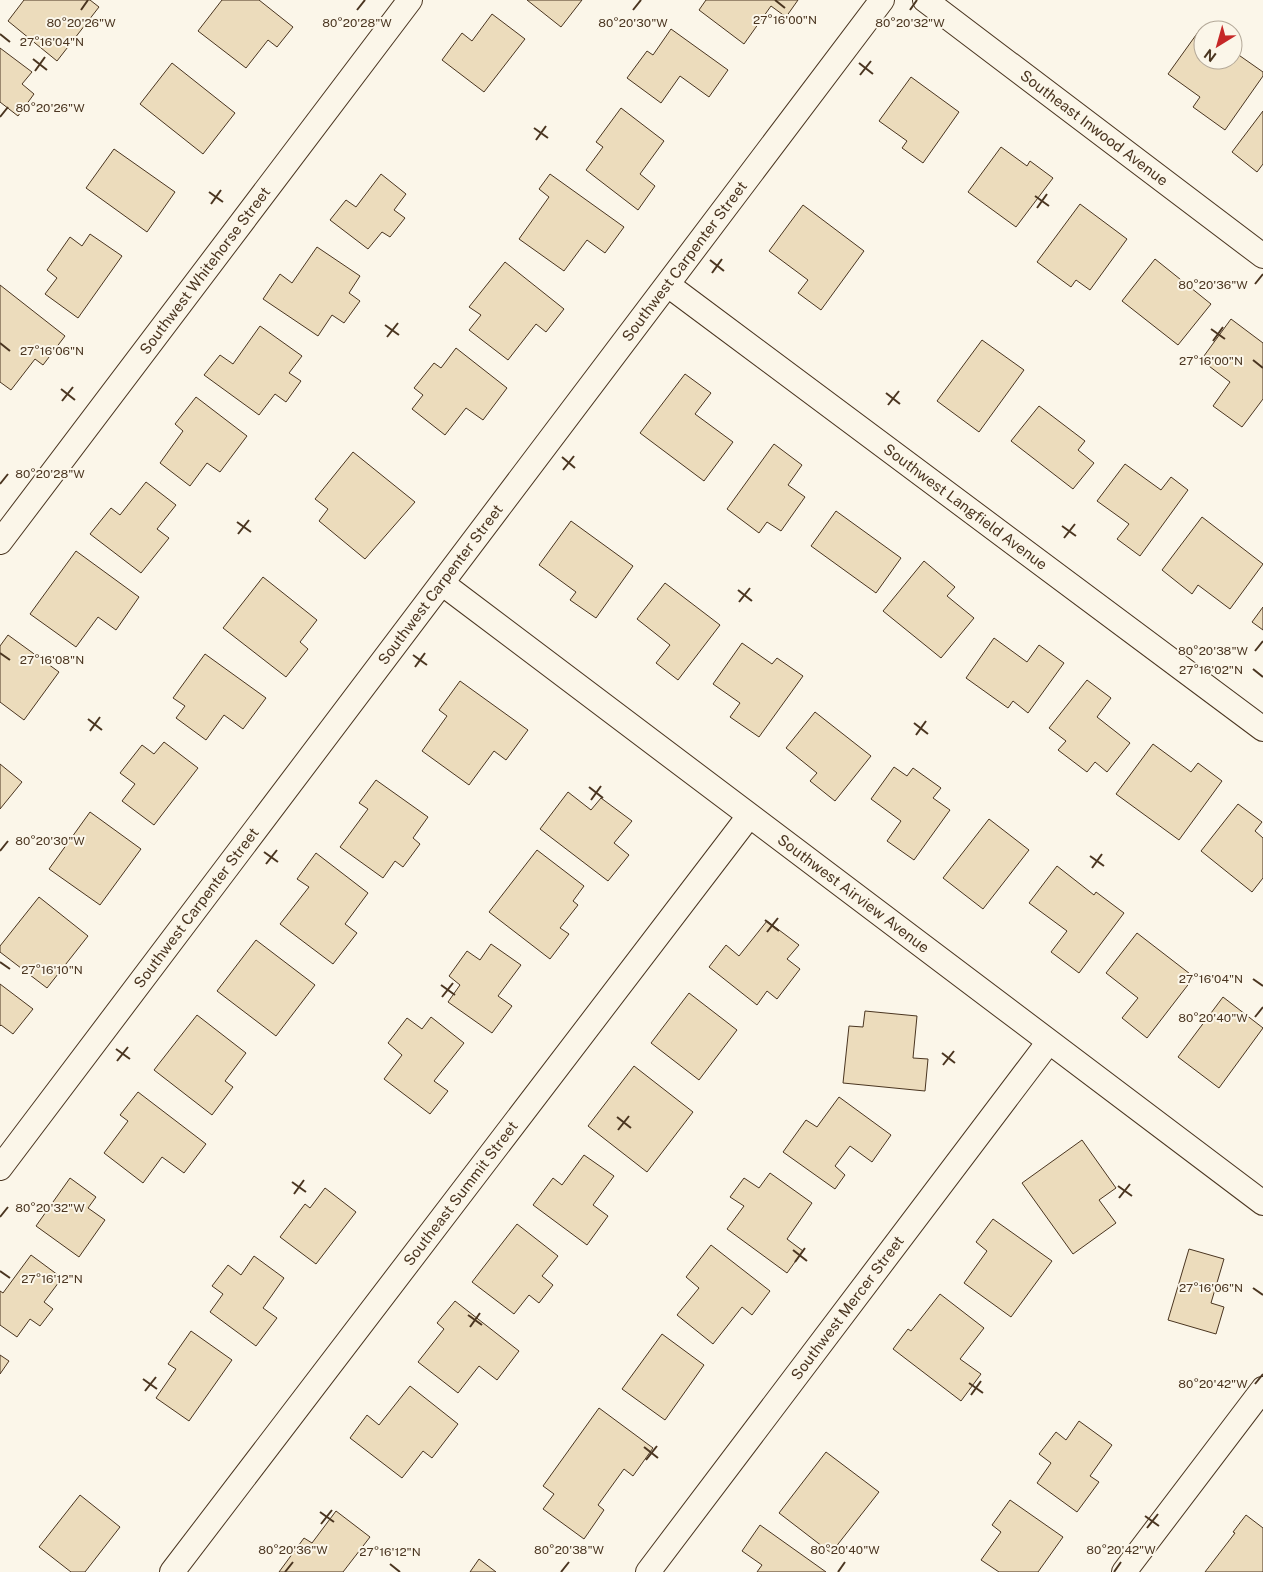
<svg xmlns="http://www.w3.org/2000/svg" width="1263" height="1572" font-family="'Public Sans',sans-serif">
  <rect width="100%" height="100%" fill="#fbf6e9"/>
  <g fill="#ecdcbc" stroke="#4a3520">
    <path d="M24 0H90L99 7 57 61 8 21Z"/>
    <path d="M222 0H259L293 27 277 47 268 40 246 68 198 31Z"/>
    <path d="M527 0H582L561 27Z"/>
    <path d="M706 0H798L786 17 771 6 744 44 699 10Z"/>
    <path d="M492 14 525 39 484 92 442 60 462 33 472 41Z"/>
    <path d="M1201 28 1204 30 1203 60H1233V51L1263 72V76L1225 130 1193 107 1200 97 1168 74Z"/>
    <path d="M671 29 728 70 709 97 680 76 661 103 627 78 647 51 653 55Z"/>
    <path d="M0 48 32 72 22 84 34 94 18 116 0 102Z"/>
    <path d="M172 63 235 113 203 154 140 104Z"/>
    <path d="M911 77 959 112 923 163 902 148 907 141 879 121Z"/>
    <path d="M621 108 664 141 640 174 655 186 638 210 586 170 603 147 596 142Z"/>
    <path d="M1263 111V164L1257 172 1232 152Z"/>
    <path d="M1001 147 1027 166 1030 161 1053 178 1016 227 968 192Z"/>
    <path d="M114 149 175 192 147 232 86 188Z"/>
    <path d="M381 174 406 194 394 210 405 218 390 237 382 232 368 249 330 220 346 200 356 207Z"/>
    <path d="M550 174 624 227 605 253 587 240 564 271 519 239 549 197 539 189Z"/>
    <path d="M1080 204 1127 239 1090 290 1076 280 1071 287 1037 262Z"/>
    <path d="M803 205 864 251 821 310 798 293 808 280 769 251Z"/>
    <path d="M90 234 122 256 78 318 45 294 57 278 47 270 70 237 82 246Z"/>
    <path d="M317 247 360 276 349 293 360 301 344 323 332 315 318 336 263 299 280 274 292 283Z"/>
    <path d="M1155 259 1211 304 1178 345 1122 301Z"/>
    <path d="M505 262 564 309 546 332 536 324 508 360 469 330 481 315 469 307Z"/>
    <path d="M0 285 65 336 43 365 35 359 11 390 0 382Z"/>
    <path d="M1231 319 1263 343V399L1242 427 1213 406 1230 382 1201 360Z"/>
    <path d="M260 326 302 356 289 373 301 381 286 402 275 394 259 415 204 375 220 355 233 364Z"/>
    <path d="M982 340 1024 370 979 432 937 401Z"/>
    <path d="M456 348 507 388 483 420 466 408 445 435 412 409 423 395 414 388 434 363 441 368Z"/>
    <path d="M685 374 711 393 695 414 733 442 704 481 640 433Z"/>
    <path d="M196 397 247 436 220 472 207 463 190 486 160 463 183 431 175 424Z"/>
    <path d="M1039 406 1085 441 1078 450 1094 463 1073 489 1011 441Z"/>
    <path d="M774 444 802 465 788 485 805 497 781 531 767 522 759 533 727 509Z"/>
    <path d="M353 452 415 502 365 559 319 521 328 509 315 499Z"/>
    <path d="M1125 464 1161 490 1171 477 1188 490 1140 556 1117 539 1129 524 1097 501Z"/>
    <path d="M146 482 176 505 157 529 169 538 141 573 90 534 111 508 120 515Z"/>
    <path d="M836 511 901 558 876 593 811 546Z"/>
    <path d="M1202 517 1263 564 1230 609 1198 585 1192 594 1162 570Z"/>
    <path d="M571 521 633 566 596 618 570 600 576 592 539 565Z"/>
    <path d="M76 551 139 597 116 630 98 617 76 647 30 614Z"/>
    <path d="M924 561 955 587 947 596 974 618 941 658 883 611Z"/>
    <path d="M263 577 317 620 300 642 308 649 286 677 223 628Z"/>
    <path d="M665 583 720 625 678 680 656 663 670 645 637 619Z"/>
    <path d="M1263 607V630L1252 622Z"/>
    <path d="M8 635 59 672 24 720 0 702V646Z"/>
    <path d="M994 638 1027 662 1039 645 1064 663 1028 713 1013 701 1008 708 966 678Z"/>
    <path d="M742 643 772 664 777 658 803 676 759 737 730 717 740 703 713 684Z"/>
    <path d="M205 654 266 698 243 729 224 715 206 740 176 718 185 706 173 698Z"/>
    <path d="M1087 680 1111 698 1097 717 1130 743 1107 772 1095 762 1087 772 1058 750 1066 741 1049 728Z"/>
    <path d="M460 681 528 730 506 760 494 751 469 785 422 751 447 716 439 710Z"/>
    <path d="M815 712 871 756 835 801 810 781 817 773 786 748Z"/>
    <path d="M164 742 198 768 154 825 122 801 135 784 120 773 142 745 154 754Z"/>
    <path d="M1153 744 1191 772 1198 763 1222 781 1179 840 1116 794Z"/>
    <path d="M0 764 22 782 0 809Z"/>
    <path d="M894 767 907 776 913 768 941 788 933 798 950 810 914 860 887 841 901 821 871 799Z"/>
    <path d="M376 780 428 817 413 838 420 844 403 867 395 861 383 878 340 847 368 809 359 803Z"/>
    <path d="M568 792 591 810 601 798 632 821 614 843 629 855 608 881 540 829Z"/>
    <path d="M1238 804 1262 822 1255 831 1263 838V878L1252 892 1201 851Z"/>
    <path d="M90 812 141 849 100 905 49 869Z"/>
    <path d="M989 819 1029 850 983 909 943 878Z"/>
    <path d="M537 850 584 886 573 901 578 905 560 928 569 934 550 959 489 912Z"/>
    <path d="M316 853 368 893 345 924 357 933 333 964 280 924 309 887 297 879Z"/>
    <path d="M1057 866 1094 895 1096 892 1124 913 1079 973 1051 952 1067 931 1029 903Z"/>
    <path d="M39 897 88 936 47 988 0 952V946Z"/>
    <path d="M767 921 799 945 787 959 800 969 777 999 767 991 757 1005 709 967 726 945 739 956Z"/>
    <path d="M1137 933 1194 977 1147 1038 1122 1018 1138 998 1106 973Z"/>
    <path d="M256 940 315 985 276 1036 217 991Z"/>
    <path d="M491 944 521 965 498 996 512 1006 492 1033 448 1002 460 985 449 976 467 951 480 960Z"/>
    <path d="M0 984 33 1009 13 1034 1 1025 0 1026Z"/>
    <path d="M689 993 737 1030 699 1080 651 1043Z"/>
    <path d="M1223 997 1263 1028 1219 1088 1178 1057Z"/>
    <path d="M865 1011 917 1016 913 1058 928 1059 925 1091 843 1083 849 1026 863 1027Z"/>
    <path d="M197 1015 246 1053 225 1081 233 1087 212 1115 154 1070Z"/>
    <path d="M431 1017 464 1043 434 1081 448 1091 430 1114 384 1079 402 1055 388 1043 407 1018 422 1029Z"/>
    <path d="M634 1066 693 1112 647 1172 588 1126Z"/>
    <path d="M138 1092 206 1144 184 1173 162 1157 143 1183 104 1153 128 1121 120 1115Z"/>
    <path d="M839 1097 891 1135 872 1162 850 1146 835 1166 845 1175 835 1189 783 1152 806 1120 817 1127Z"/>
    <path d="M1082 1140 1116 1188 1099 1200 1116 1223 1073 1254 1022 1183Z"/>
    <path d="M584 1155 614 1176 593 1205 608 1216 587 1245 533 1205 553 1178 562 1185Z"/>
    <path d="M770 1173 812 1203 787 1239 803 1251 787 1273 727 1229 744 1206 730 1197 744 1178 759 1188Z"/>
    <path d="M70 1178 96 1197 88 1208 105 1220 79 1257 36 1226Z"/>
    <path d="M325 1188 356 1212 316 1264 280 1237 305 1204 310 1208Z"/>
    <path d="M993 1219 1052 1261 1011 1317 964 1283 987 1251 976 1242Z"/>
    <path d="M517 1224 558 1256 542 1276 553 1285 539 1303 529 1295 514 1314 472 1282Z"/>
    <path d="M711 1245 770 1291 752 1315 742 1307 713 1344 677 1315 699 1288 686 1277Z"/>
    <path d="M1189 1249 1224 1259 1211 1303 1224 1307 1216 1334 1168 1320Z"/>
    <path d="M31 1255 62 1278 44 1302 53 1309 40 1326 30 1319 17 1337 0 1325V1291L3 1293Z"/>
    <path d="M254 1256 284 1278 263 1308 277 1318 256 1346 210 1312 223 1294 212 1286 228 1265 241 1275Z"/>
    <path d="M940 1294 984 1328 960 1359 981 1374 961 1401 893 1349 908 1329 911 1331Z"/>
    <path d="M455 1301 519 1351 497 1380 479 1366 458 1393 418 1362 444 1329 437 1323Z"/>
    <path d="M191 1331 232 1360 189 1421 156 1398 176 1369 168 1364Z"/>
    <path d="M662 1334 704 1365 665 1420 622 1389Z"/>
    <path d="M0 1355 9 1361 0 1374Z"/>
    <path d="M410 1386 458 1424 432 1458 423 1451 402 1478 350 1438 367 1415 379 1425Z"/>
    <path d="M599 1408 653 1448 633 1476 624 1469 598 1505 604 1510 584 1539 543 1509 554 1494 543 1486Z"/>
    <path d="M1079 1421 1112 1445 1090 1476 1099 1482 1077 1512 1037 1483 1051 1463 1039 1454 1056 1432 1066 1440Z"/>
    <path d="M826 1452 879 1492 831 1553 779 1513Z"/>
    <path d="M80 1495 120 1527 85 1572H71L39 1547Z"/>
    <path d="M1010 1500 1063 1537 1038 1572H999L981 1560 1001 1532 992 1525Z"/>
    <path d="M336 1511 370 1537 343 1572H279L304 1538 312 1543Z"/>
    <path d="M1246 1515 1263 1528V1572H1205L1235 1533 1233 1532Z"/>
    <path d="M760 1525 826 1572H757L762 1565 742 1551Z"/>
    <path d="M479 1559 496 1572H470Z"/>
  </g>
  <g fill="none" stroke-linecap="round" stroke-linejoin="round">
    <g stroke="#4a3520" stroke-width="26">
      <g id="minor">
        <path id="s1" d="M925 0 1263 256"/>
        <path id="s2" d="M668 285 1263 729"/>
        <path id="s3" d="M0 542 410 0"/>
        <path id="s4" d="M443 584 1263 1203"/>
        <path id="s5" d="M0 1168 882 0"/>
        <path id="s6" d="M172 1572 749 816"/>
        <path id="s7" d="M648 1572 1048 1043"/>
        <path d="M1124 1572 1263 1389"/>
      </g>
    </g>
    <use href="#minor" stroke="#fbf6e9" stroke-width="24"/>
  </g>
  <path fill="none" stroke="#4a3520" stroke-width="2" d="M775 0 785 8M81 10 88 0M357 10 365 0M633 10 641 0M910 10 917 0M0 34 10 42M33 59 47 70M859 63 873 74M35 71 45 57M860 75 871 61M0 117 8 107M534 128 548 138M536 140 546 126M209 192 223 202M1035 196 1049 206M211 204 221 190M1037 208 1047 194M710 260 724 271M712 273 722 259M1255 284 1263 274M385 325 399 335M1211 329 1225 339M387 337 398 323M1213 341 1223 327M0 343 10 351M1253 360 1263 368M61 389 75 400M886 393 900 404M62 401 73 387M888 405 899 391M562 457 575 468M563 470 574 456M0 484 8 474M237 522 251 532M1062 526 1076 536M238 534 249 520M1064 538 1075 524M738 590 752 601M739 602 750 588M1255 651 1263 641M0 653 10 660M413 655 427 665M415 667 425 653M1253 669 1263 677M88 719 102 730M914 723 928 734M90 731 100 717M916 735 926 721M589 787 603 798M591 800 601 786M0 851 8 841M264 852 278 862M1090 856 1104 866M266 864 277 850M1092 868 1102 854M765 920 779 931M767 932 778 918M0 962 10 969M1253 979 1263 986M441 985 455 995M442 997 453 983M1255 1017 1263 1007M116 1049 130 1059M942 1053 955 1063M117 1061 128 1047M943 1065 954 1051M617 1117 631 1128M618 1130 629 1116M292 1182 306 1192M1118 1186 1132 1196M294 1194 304 1180M1119 1198 1130 1184M0 1217 8 1207M793 1250 807 1261M795 1262 805 1248M0 1271 10 1278M1253 1288 1263 1295M468 1315 482 1325M470 1327 480 1313M143 1379 157 1389M969 1383 983 1393M1255 1384 1263 1374M145 1391 156 1377M971 1395 981 1381M644 1447 658 1458M646 1460 657 1446M320 1512 334 1522M1145 1516 1159 1526M321 1524 332 1510M1147 1528 1158 1514M390 1564 400 1572M285 1572 293 1562M561 1572 569 1562M838 1572 845 1562M1114 1572 1121 1562"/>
  <g text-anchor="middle" stroke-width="4" stroke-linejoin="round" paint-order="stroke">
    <g font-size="15" fill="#4a3520" stroke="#fbf6e9">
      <text dy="5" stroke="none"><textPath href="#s1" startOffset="212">Southeast Inwood Avenue</textPath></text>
      <text dy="5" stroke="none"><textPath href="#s5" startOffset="1136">Southwest Carpenter Street</textPath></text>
      <text dy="5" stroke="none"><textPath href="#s3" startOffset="340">Southwest Whitehorse Street</textPath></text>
      <text dy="5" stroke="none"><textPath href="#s2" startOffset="371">Southwest Langfield Avenue</textPath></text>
      <text dy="5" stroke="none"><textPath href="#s5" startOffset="731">Southwest Carpenter Street</textPath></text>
      <text dy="5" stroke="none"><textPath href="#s4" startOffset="514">Southwest Airview Avenue</textPath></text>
      <text dy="5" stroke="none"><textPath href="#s5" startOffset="326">Southwest Carpenter Street</textPath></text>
      <text dy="5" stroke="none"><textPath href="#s6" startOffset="476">Southeast Summit Street</textPath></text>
      <text dy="5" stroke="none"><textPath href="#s7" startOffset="331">Southwest Mercer Street</textPath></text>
    </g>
  </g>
  <g font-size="12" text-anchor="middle" fill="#4a3520" stroke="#fbf6e9" stroke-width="4" stroke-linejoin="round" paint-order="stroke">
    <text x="785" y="24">27°16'00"N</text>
    <text x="81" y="27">80°20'26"W</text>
    <text x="357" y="27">80°20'28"W</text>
    <text x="633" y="27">80°20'30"W</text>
    <text x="910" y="27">80°20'32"W</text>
    <text x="52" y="46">27°16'04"N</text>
    <text x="50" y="112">80°20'26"W</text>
    <text x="1213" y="289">80°20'36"W</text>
    <text x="52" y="355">27°16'06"N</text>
    <text x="1211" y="365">27°16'00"N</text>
    <text x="50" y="478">80°20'28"W</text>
    <text x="1213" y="655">80°20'38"W</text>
    <text x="52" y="664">27°16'08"N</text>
    <text x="1211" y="674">27°16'02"N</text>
    <text x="50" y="845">80°20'30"W</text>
    <text x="52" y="974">27°16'10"N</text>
    <text x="1211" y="983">27°16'04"N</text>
    <text x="1213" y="1022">80°20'40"W</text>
    <text x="50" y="1212">80°20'32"W</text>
    <text x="52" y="1283">27°16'12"N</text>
    <text x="1211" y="1292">27°16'06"N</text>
    <text x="1213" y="1388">80°20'42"W</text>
    <text x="293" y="1554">80°20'36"W</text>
    <text x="569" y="1554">80°20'38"W</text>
    <text x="845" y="1554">80°20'40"W</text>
    <text x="1121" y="1554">80°20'42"W</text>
    <text x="390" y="1556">27°16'12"N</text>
  </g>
  <g transform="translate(1218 45) rotate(217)"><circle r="24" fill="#fbf6e9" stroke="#b4a999"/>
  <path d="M0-4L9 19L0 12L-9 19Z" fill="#c62828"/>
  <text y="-8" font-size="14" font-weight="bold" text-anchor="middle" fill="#4a3520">N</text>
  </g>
</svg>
